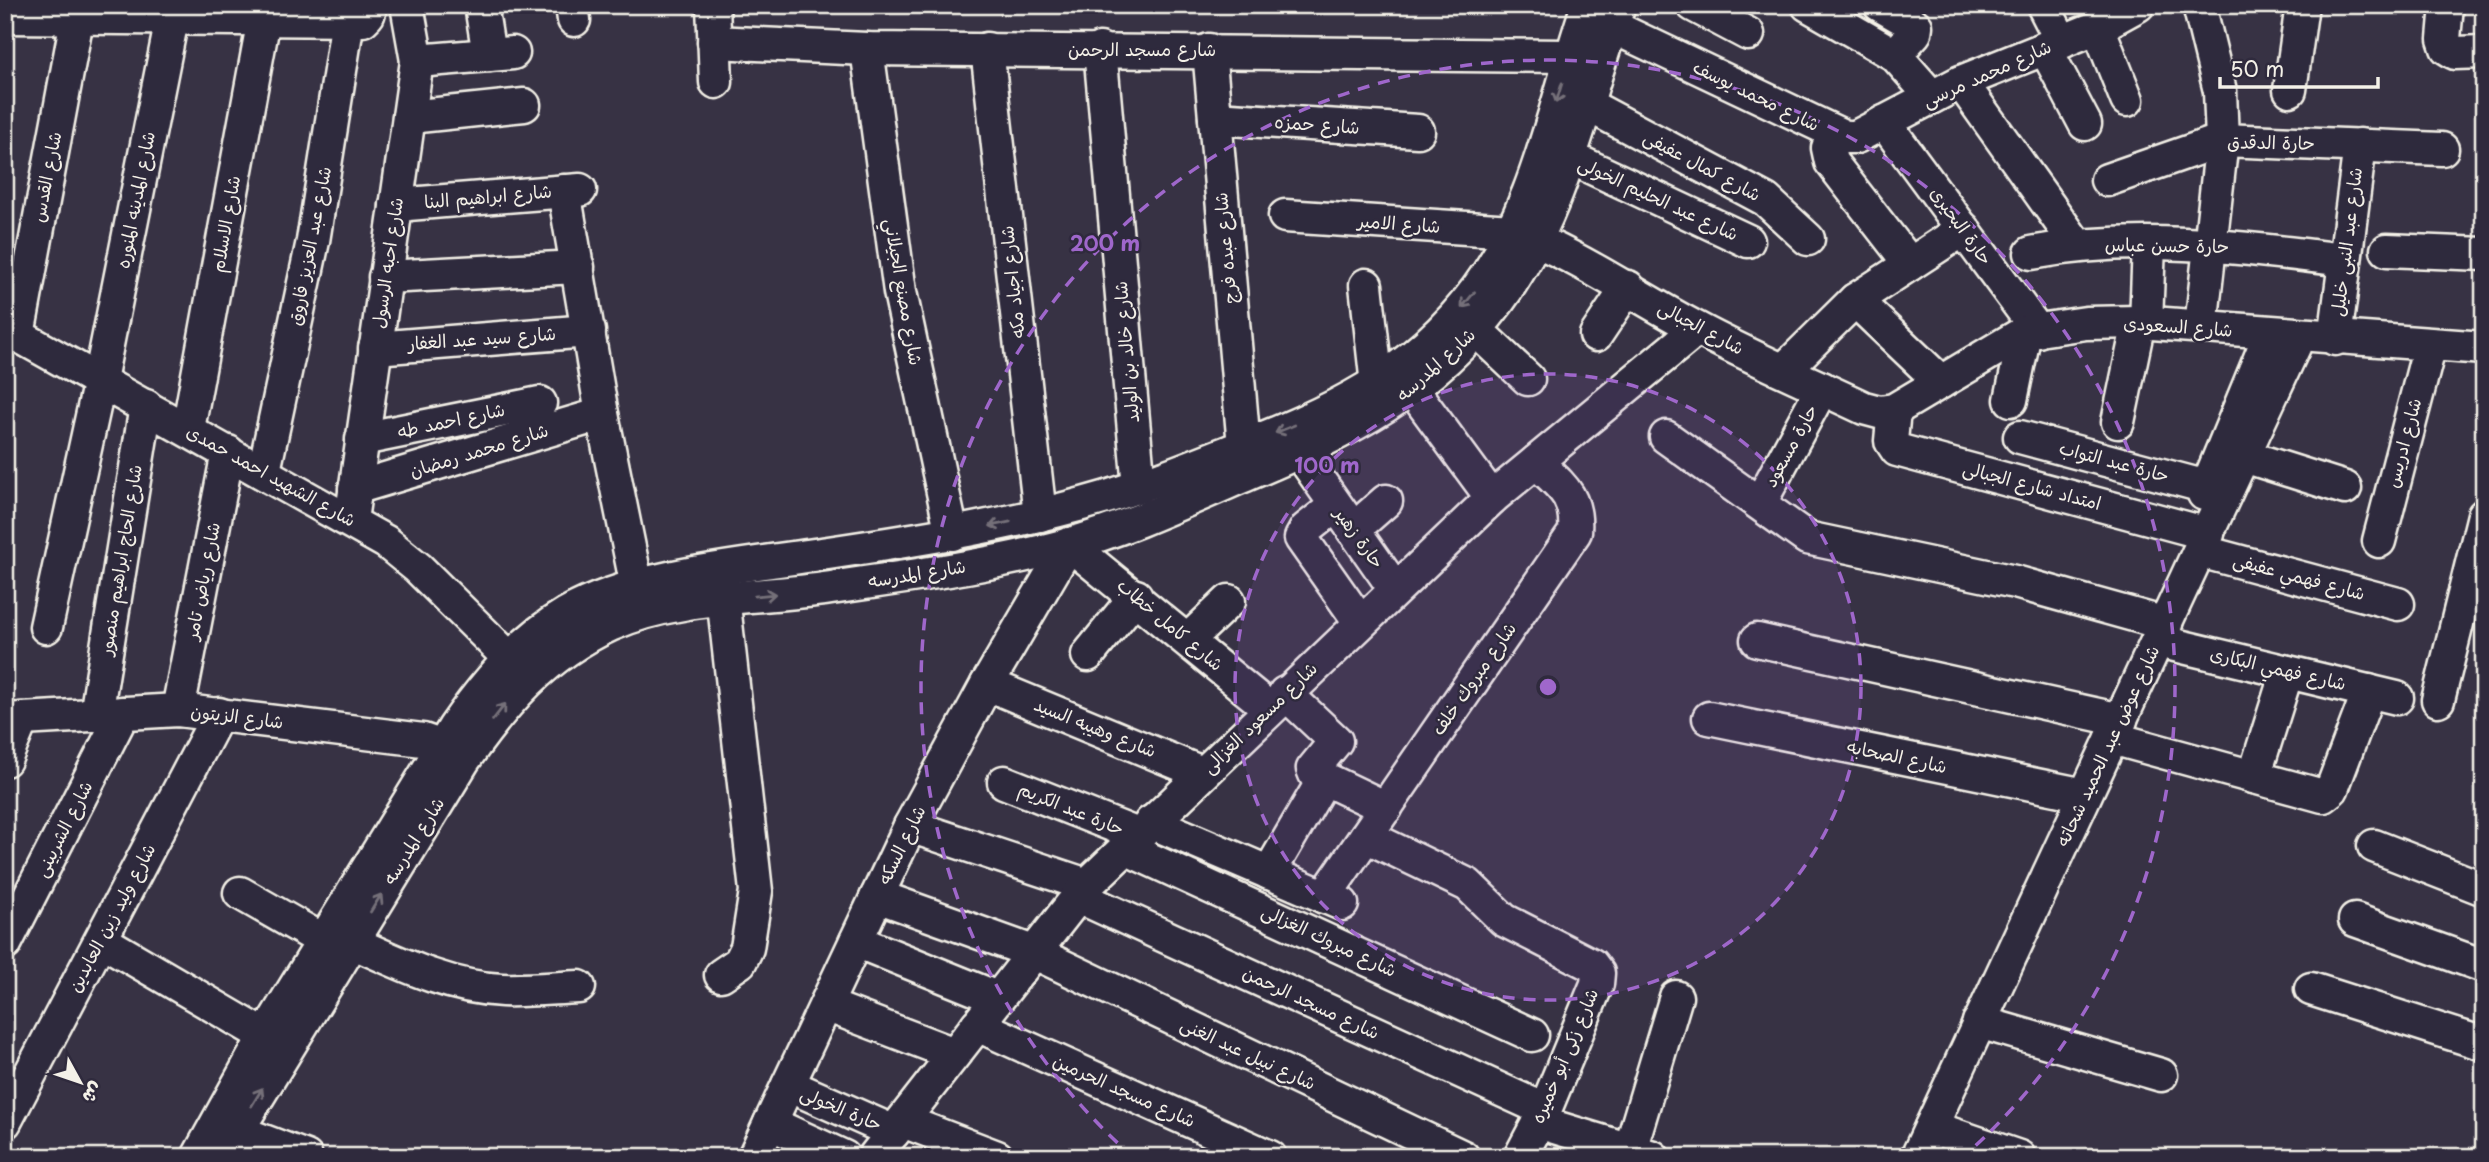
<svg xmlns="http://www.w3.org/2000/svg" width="2489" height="1162" font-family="'Playpen Sans','Playpen Sans Arabic',sans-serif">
  <rect width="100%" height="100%" fill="#373244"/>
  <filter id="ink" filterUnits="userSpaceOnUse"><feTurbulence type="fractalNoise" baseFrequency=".0143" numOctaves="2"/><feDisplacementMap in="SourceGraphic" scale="14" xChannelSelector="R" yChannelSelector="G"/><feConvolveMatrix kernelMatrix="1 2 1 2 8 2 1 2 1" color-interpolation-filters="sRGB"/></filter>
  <g filter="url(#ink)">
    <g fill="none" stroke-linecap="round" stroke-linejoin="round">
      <g stroke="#f4f1e8" stroke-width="37">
        <g id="minor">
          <path d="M481 5 489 55"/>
          <path d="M572 5 574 20"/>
          <path d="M713 5 716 82"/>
          <path d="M1693 5 1748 34"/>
          <path d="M1808 5 1895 55 1932 97"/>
          <path d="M1880 5 1916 26 1915 33 1895 55"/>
          <path d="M2043 5 2062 42"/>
          <path d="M2199 5 2220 91 2222 140 2201 327"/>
          <path d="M2447 5 2444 39 2447 48 2455 53 2484 52"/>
          <path d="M5 17 363 20 368 15 371 5"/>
          <path d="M1611 26 1845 137H1856L1961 82 2098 27 2138 5"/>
          <path d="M2098 27 2127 100"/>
          <path d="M714 42 867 49 1570 56"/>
          <path d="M2045 48 2085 124"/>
          <path d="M867 49 900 292 952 534"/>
          <path d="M987 49 1040 515"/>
          <path d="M1100 49 1139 487"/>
          <path d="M1209 50 1244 446"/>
          <path d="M417 61 513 53"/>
          <path d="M1961 82 2077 245"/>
          <path d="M2290 90 2302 5"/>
          <path d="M1588 105 1766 200 1808 239"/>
          <path d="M409 117 524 105"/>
          <path d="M1215 118 1418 131"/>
          <path d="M1884 122 2038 331"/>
          <path d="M1834 135 1828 148 1831 162 1910 264"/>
          <path d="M1569 157 1748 241"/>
          <path d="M2107 180 2222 140 2442 149"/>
          <path d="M564 191 602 414 637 587"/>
          <path d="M396 205 580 190"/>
          <path d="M1285 216 1512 231C1579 255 1636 297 1698 329 1752 358 1809 382 1864 408L1879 412 1894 410 2025 332 2086 323 2139 322 2484 348"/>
          <path d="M2387 250 2484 254"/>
          <path d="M2031 253C2136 233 2241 247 2345 260"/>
          <path d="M385 277 578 267"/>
          <path d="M1366 285 1377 385"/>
          <path d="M1855 300 1941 382"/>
          <path d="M2146 323 2149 244"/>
          <path d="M5 328 386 542 418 568 510 659"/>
          <path d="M1476 330 1528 379"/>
          <path d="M18 335 77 19"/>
          <path d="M1596 335 1628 287"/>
          <path d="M2335 339 2360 145"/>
          <path d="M375 348 589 331"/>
          <path d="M1784 370 1855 300 1964 229"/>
          <path d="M1412 389 1492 498"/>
          <path d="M2011 400 2025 332"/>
          <path d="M1894 410 1891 441 1897 450 2208 534"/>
          <path d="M2118 422 2139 322"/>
          <path d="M188 429 264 19"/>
          <path d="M1666 437 1807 538 2015 582 2166 624"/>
          <path d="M2020 437 2207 487"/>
          <path d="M362 439 540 403"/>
          <path d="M1299 452 1395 589"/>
          <path d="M2244 456 2345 488"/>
          <path d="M264 471 313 241 348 20"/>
          <path d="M355 488 602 414"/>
          <path d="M2204 494 2270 334"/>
          <path d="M1760 503 1822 388"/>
          <path d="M1335 506 1306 529 1301 538 1360 622"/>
          <path d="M351 520 417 61 407 5"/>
          <path d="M1353 530 1386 501"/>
          <path d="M2379 541 2430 345"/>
          <path d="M2200 551 2398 604"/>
          <path d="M46 627 100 380 172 19"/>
          <path d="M1188 640 1229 601"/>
          <path d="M1757 640 2121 720"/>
          <path d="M2158 641 2397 698"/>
          <path d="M1088 655 1136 596"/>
          <path d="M987 684 1202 773"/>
          <path d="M1285 693 1336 741 1313 769 1315 774 1386 808"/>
          <path d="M2438 700 2484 515"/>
          <path d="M178 710 228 452"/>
          <path d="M96 715 146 406"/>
          <path d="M1709 718 2085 795"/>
          <path d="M5 720 178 710 423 740 443 747 460 758"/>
          <path d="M2112 738 2323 796 2332 789 2369 691"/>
          <path d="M5 760 22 719"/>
          <path d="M2254 777 2287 672"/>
          <path d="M1004 782 1138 835"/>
          <path d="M1151 822 1342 904"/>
          <path d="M910 826 1087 885"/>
          <path d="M1366 836 1468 885 1504 920 1592 965 1598 973 1597 984 1545 1110 1520 1157"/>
          <path d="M2374 846 2484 889"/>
          <path d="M1125 848 1532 1035"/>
          <path d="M1269 873 1324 779"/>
          <path d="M240 893 324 941"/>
          <path d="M877 896 1033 952 1463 1157"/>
          <path d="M1077 896 1545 1110"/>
          <path d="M1324 897 1575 532C1578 495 1560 485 1536 462"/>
          <path d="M2355 920 2484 966"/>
          <path d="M101 940 265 1036"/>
          <path d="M856 941 997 998"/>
          <path d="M352 942C399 963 449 988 502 990 528 991 554 988 579 987"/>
          <path d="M5 944 123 713"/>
          <path d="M721 975 740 962 747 948 756 891 721 578"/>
          <path d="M2311 989 2484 1044"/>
          <path d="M826 1005 954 1054"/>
          <path d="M1979 1022 2161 1075"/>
          <path d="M977 1025 1270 1157"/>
          <path d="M788 1085 894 1132"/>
          <path d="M903 1121 997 1157"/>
          <path d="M5 1122 219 714"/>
          <path d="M1538 1122 1653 1157"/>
          <path d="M770 1123 844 1157"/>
          <path d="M1931 1127 2019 1157"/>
          <path d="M237 1131 306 1157"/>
          <path d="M1630 1150 1676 997"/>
          <path d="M198 1157 265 1036 454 728C484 684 520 641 566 614 636 574 749 565 828 553 922 539 1016 524 1107 497 1149 484 1190 467 1231 451 1329 413 1412 377 1477 289 1538 207 1555 100 1588 5"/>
          <path d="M224 1157 237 1131 464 760C504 703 545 655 610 625 679 594 758 599 831 588 910 576 990 566 1067 545 1129 528 1189 499 1248 474 1348 432 1431 392 1498 302 1563 215 1582 105 1619 5"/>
          <path d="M754 1157 910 826 987 684 1069 544 1269 708"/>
          <path d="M874 1157 1087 885 1492 498 1697 329"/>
          <path d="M1917 1157 2299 336"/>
        </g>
      </g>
      <use href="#minor" stroke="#2f2a3d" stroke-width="32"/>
    </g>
    <defs><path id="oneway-shaft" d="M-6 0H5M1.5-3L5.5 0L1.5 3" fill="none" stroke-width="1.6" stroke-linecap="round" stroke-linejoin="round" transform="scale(1.75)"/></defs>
    <g stroke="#747079">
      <use href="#oneway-shaft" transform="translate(1559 93) rotate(107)"/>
      <use href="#oneway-shaft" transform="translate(1468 300) rotate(129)"/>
      <use href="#oneway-shaft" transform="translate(1285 429) rotate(158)"/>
      <use href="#oneway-shaft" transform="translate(1000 524) rotate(168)"/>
      <use href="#oneway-shaft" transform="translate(765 595) rotate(-6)"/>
      <use href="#oneway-shaft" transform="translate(499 712) rotate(-52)"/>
      <use href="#oneway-shaft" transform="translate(376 903) rotate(-58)"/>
      <use href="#oneway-shaft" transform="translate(257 1097) rotate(-59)"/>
    </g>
  </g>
  <circle cx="1548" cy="687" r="313" fill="#9f67cb" fill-opacity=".12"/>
  <g fill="none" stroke="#9f67cb" stroke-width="3.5" stroke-dasharray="12 9">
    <circle cx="1548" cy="687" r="313"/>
    <path d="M1133 1157A627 627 0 1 1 1963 1157"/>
  </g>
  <g text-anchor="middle" stroke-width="5" stroke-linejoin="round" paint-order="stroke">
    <g font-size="18" fill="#f4f1e8" stroke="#2f2a3d">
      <text x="1142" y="56">شارع مسجد الرحمن</text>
      <text transform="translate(1987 74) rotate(-24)" y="6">شارع محمد مرسى</text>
      <text transform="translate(1756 96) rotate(26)" y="6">شارع محمد يوسف</text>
      <text transform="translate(1317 125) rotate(4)" y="6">شارع حمزه</text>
      <text transform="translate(2271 143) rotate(1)" y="6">حارة الدقدق</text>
      <text transform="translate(1702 166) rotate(28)" y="6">شارع كمال عفيفى</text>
      <text transform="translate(47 177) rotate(-79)" y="6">شارع القدس</text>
      <text transform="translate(488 197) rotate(-5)" y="6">شارع ابراهيم البنا</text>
      <text transform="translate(1658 199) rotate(25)" y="6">شارع عبد الحليم الخولى</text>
      <text transform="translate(136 200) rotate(-79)" y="6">شارع المدينه المنوره</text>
      <text transform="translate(226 224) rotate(-80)" y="6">شارع الاسلام</text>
      <text transform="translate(1399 224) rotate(4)" y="6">شارع الامير</text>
      <text transform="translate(1961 226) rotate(54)" y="6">حارة البحيرى</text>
      <text transform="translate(2347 242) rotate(-83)" y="6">شارع عبد النبى خليل</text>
      <text transform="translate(310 246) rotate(-79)" y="6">شارع عبد العزيز فاروق</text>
      <text transform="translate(2167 246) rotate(1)" y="6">حارة حسن عباس</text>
      <text transform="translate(1226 248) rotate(-95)" y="6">شارع عبده فرج</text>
      <text transform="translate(388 263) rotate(-82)" y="6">شارع احبه الرسول</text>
      <text transform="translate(1013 282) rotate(-96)" y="6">شارع اجياد مكه</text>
      <text transform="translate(903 292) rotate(80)" y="6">شارع مصنع الجيلاني</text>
      <text transform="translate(2178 327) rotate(4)" y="6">شارع السعودى</text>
      <text transform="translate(1701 328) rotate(28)" y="6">شارع الجبالى</text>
      <text transform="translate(482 339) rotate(-4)" y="6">شارع سيد عبد الغفار</text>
      <text transform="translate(1127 352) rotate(-95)" y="6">شارع خالد بن الوليد</text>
      <text transform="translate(1436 365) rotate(-42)" y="6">شارع المدرسه</text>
      <text transform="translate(451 421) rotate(-12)" y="6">شارع احمد طه</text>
      <text transform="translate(2404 443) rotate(-75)" y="6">شارع ادريس</text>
      <text transform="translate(1791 446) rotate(-61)" y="6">حارة مسعود</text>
      <text transform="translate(479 451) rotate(-17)" y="6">شارع محمد رمضان</text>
      <text transform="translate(2114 462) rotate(15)" y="6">حارة عبد التواب</text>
      <text transform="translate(271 476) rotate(29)" y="6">شارع الشهيد احمد حمدى</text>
      <text transform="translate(2032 486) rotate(15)" y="6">امتداد شارع الجبالى</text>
      <text transform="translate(1359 538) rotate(54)" y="6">حارة زهير</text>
      <text transform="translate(121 560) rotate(-81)" y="6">شارع الحاج ابراهيم منصور</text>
      <text transform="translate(917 574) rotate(-9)" y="6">شارع المدرسه</text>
      <text transform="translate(2299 577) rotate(15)" y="6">شارع فهمي عفيفى</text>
      <text transform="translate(203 581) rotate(-79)" y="6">شارع رياض تامر</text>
      <text transform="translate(1170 625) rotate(40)" y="6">شارع كامل خطاب</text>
      <text transform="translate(2278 669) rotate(13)" y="6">شارع فهمي البكارى</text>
      <text transform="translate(1474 679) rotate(-55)" y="6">شارع مبروك خلف</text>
      <text transform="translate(237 717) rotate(7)" y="6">شارع الزيتون</text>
      <text transform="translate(1260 718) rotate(-44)" y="6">شارع مسعود الغزالى</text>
      <text transform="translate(1095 728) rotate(22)" y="6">شارع وهيبه السيد</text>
      <text transform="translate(2108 746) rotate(-65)" y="6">شارع عوض عبد الحميد شحاته</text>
      <text transform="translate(1897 757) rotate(12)" y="6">شارع الصحابه</text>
      <text transform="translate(1071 809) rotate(22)" y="6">حارة عبد الكريم</text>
      <text transform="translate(64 829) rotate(-63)" y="6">شارع الشربينى</text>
      <text transform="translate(414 841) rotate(-58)" y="6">شارع المدرسه</text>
      <text transform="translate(902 845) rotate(-64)" y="6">شارع السكه</text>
      <text transform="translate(112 918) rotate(-62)" y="6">شارع وليد زين العابدين</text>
      <text transform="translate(1329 941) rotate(25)" y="6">شارع مبروك الغزالى</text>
      <text transform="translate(1311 1003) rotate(25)" y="6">شارع مسجد الرحمن</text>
      <text transform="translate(1248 1054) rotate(25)" y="6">شارع نبيل عبد الغنى</text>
      <text transform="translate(1565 1056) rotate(-67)" y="6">شارع زكى أبو خميره</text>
      <text transform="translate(1124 1091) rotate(24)" y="6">شارع مسجد الحرمين</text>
      <text transform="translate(841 1109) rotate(23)" y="6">حارة الخولى</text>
    </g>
  </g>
  <circle cx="1548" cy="687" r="10" fill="#9f67cb" stroke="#2f2a3d" stroke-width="3.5"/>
  <g font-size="21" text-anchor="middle" font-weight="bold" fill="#9f67cb" stroke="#2f2a3d" stroke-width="5" stroke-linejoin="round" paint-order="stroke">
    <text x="1105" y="251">200 m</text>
    <text x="1327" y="473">100 m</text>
  </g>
  <rect width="2489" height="1162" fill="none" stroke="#2f2a3d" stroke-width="28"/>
  <rect x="14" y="14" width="2461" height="1134" fill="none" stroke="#f4f1e8" stroke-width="2.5" filter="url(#ink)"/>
  <g transform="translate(80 1082) rotate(130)" stroke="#2f2a3d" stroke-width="5" paint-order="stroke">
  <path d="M0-5L12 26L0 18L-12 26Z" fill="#f4f1e8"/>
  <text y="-10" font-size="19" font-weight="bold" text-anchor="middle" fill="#f4f1e8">ش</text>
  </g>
  <path d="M2220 77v10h158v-10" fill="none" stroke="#f4f1e8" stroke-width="3.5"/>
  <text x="2230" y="77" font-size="21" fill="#f4f1e8" stroke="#2f2a3d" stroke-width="5" paint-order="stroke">50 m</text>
</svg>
